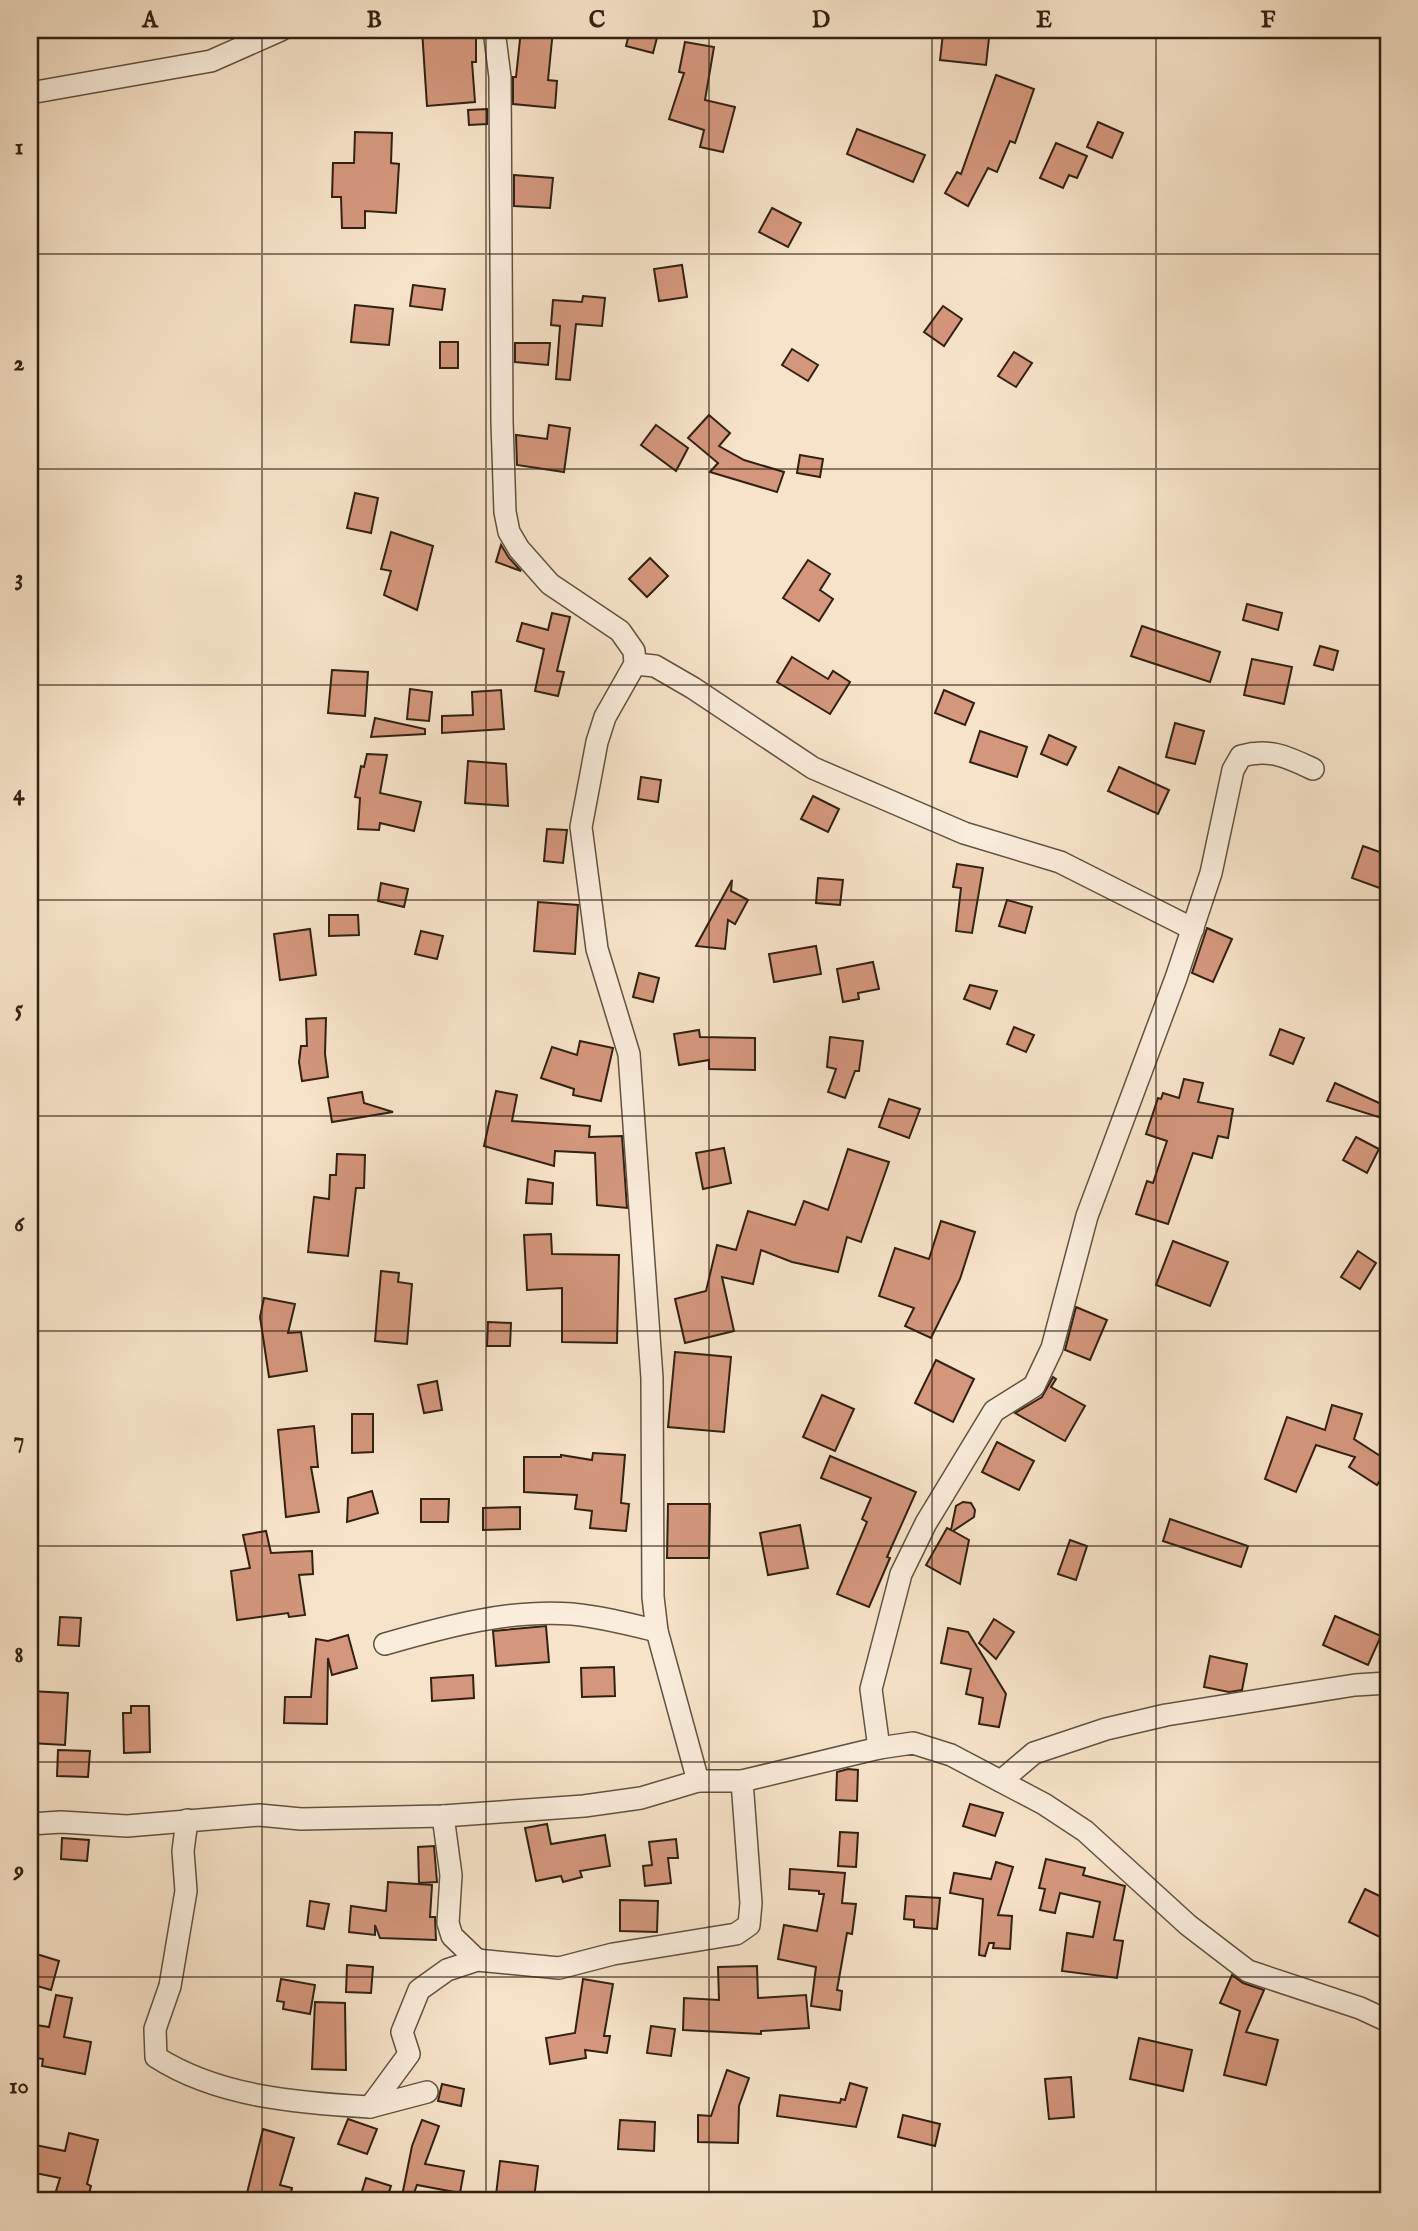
<svg xmlns="http://www.w3.org/2000/svg" width="1418" height="2231" font-family="'IM FELL English',serif">
  <rect width="100%" height="100%" fill="#f7e3c9"/>
  <filter id="stains"><feTurbulence type="fractalNoise" baseFrequency=".00286" numOctaves="4"/><feColorMatrix values="0 0 0 0 .2 0 0 0 0 .09 0 0 0 0 .02 0 0 0 .5 -.17"/></filter>
  <radialGradient id="worn" r=".72"><stop offset=".6" stop-color="#630" stop-opacity="0"/><stop offset="1" stop-color="#630" stop-opacity=".3"/></radialGradient>
  <g fill="#d4977d" stroke="#312112" stroke-width="2">
    <path d="M422 30H476V62H472L475 102 427 106Z"/>
    <path d="M521 30H553L548 80 557 81 555 108 513 104V77H516Z"/>
    <path d="M630 30H659L653 53 626 46Z"/>
    <path d="M943 33 989 38 986 65 940 60Z"/>
    <path d="M685 42 714 47 705 100 735 107 723 152 700 147 704 130 669 119 684 73 679 72Z"/>
    <path d="M996 75 1034 89 1015 143 1010 141 997 172 988 168 968 206 945 193 957 172 961 174Z"/>
    <path d="M487 109V124L469 125 468 110Z"/>
    <path d="M1098 122 1123 133 1112 158 1087 147Z"/>
    <path d="M857 129 925 155 913 182 847 154Z"/>
    <path d="M355 132 392 133 391 163 399 164 396 213 365 211V228H342L341 197H332L333 163H354Z"/>
    <path d="M1056 143 1087 156 1077 178 1069 175 1063 188 1040 178Z"/>
    <path d="M514 175 553 178 550 208 514 206Z"/>
    <path d="M772 208 801 223 788 247 759 232Z"/>
    <path d="M682 265 687 297 659 301 654 269Z"/>
    <path d="M413 285 445 289 442 310 410 306Z"/>
    <path d="M583 296 605 298 602 326 576 324 570 380 556 379 560 326 551 325 553 300 582 302Z"/>
    <path d="M355 305 393 309 389 345 351 342Z"/>
    <path d="M943 306 962 319 944 346 924 332Z"/>
    <rect x="440" y="342" width="18" height="26"/>
    <path d="M515 343H550L548 365 515 362Z"/>
    <path d="M792 349 818 365 808 381 782 365Z"/>
    <path d="M1014 352 1032 363 1016 387 998 376Z"/>
    <path d="M709 415 730 433 719 446 744 460 784 472 777 492 710 472 718 463 688 438Z"/>
    <path d="M549 425 570 428 564 472 517 465 516 435 547 439Z"/>
    <path d="M656 425 688 448 676 471 641 445Z"/>
    <path d="M800 455 823 459 820 477 797 473Z"/>
    <path d="M355 493 378 498 371 533 347 528Z"/>
    <path d="M391 532 433 546 417 610 384 595 391 571 381 569Z"/>
    <path d="M501 545 509 558 521 571 496 562Z"/>
    <path d="M650 558 668 576 647 597 629 579Z"/>
    <path d="M808 560 830 574 820 590 833 599 819 621 783 598Z"/>
    <path d="M1247 604 1282 613 1278 630 1243 620Z"/>
    <path d="M552 613 570 617 557 671 564 672 558 696 535 691 544 649 517 641 522 623 548 630Z"/>
    <path d="M1142 626 1220 652 1210 682 1131 656Z"/>
    <path d="M1320 646 1338 651 1333 670 1314 665Z"/>
    <path d="M792 657 828 679 833 671 850 682 830 714 777 682Z"/>
    <path d="M1252 659 1292 667 1284 704 1244 695Z"/>
    <path d="M332 670 368 672 365 716 328 713Z"/>
    <path d="M410 689 432 692 429 721 407 719Z"/>
    <path d="M501 690 504 729 442 733V716L473 715 472 692Z"/>
    <path d="M944 690 974 703 965 725 935 713Z"/>
    <path d="M375 718 425 729V734L371 737Z"/>
    <path d="M1175 723 1204 731 1195 764 1166 757Z"/>
    <path d="M980 731 1027 747 1017 777 970 762Z"/>
    <path d="M1049 735 1076 747 1067 765 1041 754Z"/>
    <path d="M367 754 387 755 380 793 421 802 414 831 380 823 379 830 358 829 360 798 355 797 361 766 364 767Z"/>
    <path d="M468 761 506 764 508 806 465 803Z"/>
    <path d="M1119 767 1169 790 1158 814 1108 791Z"/>
    <path d="M641 777 661 780 658 802 638 799Z"/>
    <path d="M813 796 839 809 828 832 801 819Z"/>
    <path d="M547 829 567 830 563 863 544 861Z"/>
    <path d="M1363 846 1388 855V891L1352 878Z"/>
    <path d="M957 864 983 868 972 933 956 931 961 888 953 887Z"/>
    <path d="M818 878 843 880 840 905 816 903Z"/>
    <path d="M732 880 731 891 748 900 735 924 728 920 725 949 696 946Z"/>
    <path d="M381 883 408 889 404 907 378 901Z"/>
    <path d="M1007 900 1032 907 1025 933 999 926Z"/>
    <path d="M538 902 578 905 575 954 534 951Z"/>
    <path d="M329 915H358L359 935 329 936Z"/>
    <path d="M1207 928 1232 939 1213 982 1192 973Z"/>
    <path d="M310 929 316 975 280 980 274 934Z"/>
    <path d="M421 931 443 936 437 959 415 954Z"/>
    <path d="M816 946 821 974 774 982 769 954Z"/>
    <path d="M873 962 879 989 858 993 859 999 843 1002 837 969Z"/>
    <path d="M639 973 659 978 653 1002 633 997Z"/>
    <path d="M970 985 997 991 990 1009 964 999Z"/>
    <path d="M326 1018 325 1054 328 1077 302 1081 299 1062 301 1046H307L306 1019Z"/>
    <path d="M1014 1027 1034 1035 1026 1052 1007 1044Z"/>
    <path d="M1280 1029 1304 1038 1293 1064 1270 1055Z"/>
    <path d="M699 1030 700 1037 755 1038V1070L709 1069V1060L679 1065 674 1034Z"/>
    <path d="M830 1037 863 1041 859 1071H855L845 1098 828 1092 836 1069 827 1067Z"/>
    <path d="M580 1041 613 1048 601 1101 573 1095 574 1089 541 1078 552 1047 577 1055Z"/>
    <path d="M1184 1079 1203 1083 1198 1102 1233 1109 1228 1138 1218 1136 1212 1158 1193 1153 1168 1224 1136 1214 1147 1181 1153 1183 1167 1141 1146 1134 1158 1098 1161 1099 1163 1093 1179 1098Z"/>
    <path d="M1335 1083 1388 1107V1120L1327 1101Z"/>
    <path d="M496 1091 517 1095 512 1121 590 1126 589 1137 622 1136 627 1208 597 1205 595 1153 555 1151 554 1166 484 1146Z"/>
    <path d="M362 1092 364 1103 393 1112 332 1122 328 1098Z"/>
    <path d="M889 1099 920 1109 909 1138 879 1127Z"/>
    <path d="M1356 1137 1379 1149 1367 1173 1343 1160Z"/>
    <path d="M724 1148 731 1183 703 1189 696 1153Z"/>
    <path d="M848 1149 889 1162 861 1242 847 1237 838 1272 792 1262 761 1250 753 1284 722 1277 734 1331 685 1343 675 1299 706 1291 717 1245 736 1250 748 1211 795 1225 804 1201 828 1210Z"/>
    <path d="M337 1154 365 1155 364 1188H356L348 1256 308 1252 314 1197 329 1199 330 1175H336Z"/>
    <path d="M528 1179 553 1183 552 1204 526 1203Z"/>
    <path d="M941 1221 975 1232 960 1279 931 1338 905 1326 914 1308 879 1296 895 1248 929 1259Z"/>
    <path d="M551 1234 552 1254 619 1255 617 1343 562 1342V1288L527 1290 524 1235Z"/>
    <path d="M1173 1241 1228 1262 1210 1306 1156 1285Z"/>
    <path d="M1358 1251 1376 1263 1360 1289 1341 1277Z"/>
    <path d="M381 1271 399 1273 398 1282 412 1284 407 1344 375 1341Z"/>
    <path d="M264 1298 295 1304 288 1333 301 1332 307 1371 269 1377 260 1317Z"/>
    <path d="M1076 1307 1107 1320 1090 1360 1065 1350Z"/>
    <path d="M488 1322 511 1323 510 1346H487Z"/>
    <path d="M675 1352 731 1357 724 1432 668 1427Z"/>
    <path d="M936 1360 974 1379 953 1422 915 1403Z"/>
    <path d="M1053 1377 1056 1379 1051 1387 1085 1406 1065 1441 1015 1413 1042 1397Z"/>
    <path d="M437 1381 442 1410 424 1413 418 1385Z"/>
    <path d="M822 1395 854 1409 835 1451 803 1437Z"/>
    <path d="M1332 1405 1362 1414 1354 1439 1388 1461V1468L1377 1485 1349 1467 1355 1457 1316 1445 1296 1492 1265 1479 1287 1417 1325 1430Z"/>
    <path d="M352 1414H373V1452L352 1453Z"/>
    <path d="M314 1426 318 1467H311L319 1512 286 1517 278 1430Z"/>
    <path d="M997 1442 1034 1461 1019 1490 982 1472Z"/>
    <path d="M593 1453 625 1455 621 1503 629 1504 626 1531 590 1528 592 1511 575 1509 577 1495 524 1492V1457H561V1455L592 1460Z"/>
    <path d="M830 1456 916 1492 887 1557 890 1558 869 1607 837 1594 867 1522 862 1519 871 1498 821 1478Z"/>
    <path d="M372 1491 378 1513 347 1522 348 1498Z"/>
    <path d="M421 1499H449L448 1522H421Z"/>
    <path d="M963 1502 971 1503 975 1510 974 1517 953 1531 969 1540 960 1584 926 1565 947 1528 951 1530 956 1506Z"/>
    <path d="M668 1504H710L709 1558H667Z"/>
    <path d="M520 1507V1529L483 1530V1508Z"/>
    <path d="M1170 1519 1248 1546 1241 1567 1163 1541Z"/>
    <path d="M800 1525 808 1568 768 1575 760 1533Z"/>
    <path d="M266 1531 271 1553 312 1551 313 1574 299 1575 305 1615 289 1617 288 1613 237 1620 231 1571 250 1568 243 1535Z"/>
    <path d="M1070 1540 1087 1546 1076 1580 1058 1574Z"/>
    <path d="M1335 1616 1381 1636 1368 1665 1323 1645Z"/>
    <path d="M60 1617 81 1618 79 1646 58 1645Z"/>
    <path d="M994 1619 1014 1632 996 1659 979 1643Z"/>
    <path d="M546 1626 549 1662 496 1666 493 1631Z"/>
    <path d="M948 1628 968 1632 1006 1694 999 1727 979 1724 983 1698 966 1694 971 1669 941 1663Z"/>
    <path d="M348 1635 357 1668 332 1675 328 1658 327 1724 284 1723 285 1697H311L316 1639 328 1641Z"/>
    <path d="M1210 1656 1247 1664 1242 1690 1229 1692 1204 1687Z"/>
    <path d="M614 1667 615 1696 582 1697 581 1668Z"/>
    <path d="M473 1675 474 1698 432 1701 431 1678Z"/>
    <path d="M30 1691 68 1693 65 1745 30 1743Z"/>
    <path d="M131 1706H149L150 1752 124 1753 123 1713H131Z"/>
    <path d="M58 1750 90 1751 88 1777 57 1776Z"/>
    <path d="M848 1769 858 1770 857 1801 836 1800 837 1772Z"/>
    <path d="M970 1804 1003 1813 995 1836 963 1826Z"/>
    <path d="M547 1824 551 1844 605 1835 610 1866 580 1871 582 1877 563 1882 561 1876 536 1881 525 1828Z"/>
    <path d="M840 1832 858 1833 856 1867 838 1866Z"/>
    <path d="M62 1838 89 1840 87 1861 61 1859Z"/>
    <path d="M676 1839 678 1858H668L671 1883 645 1886 643 1866 652 1865 649 1842Z"/>
    <path d="M434 1846 437 1882 419 1883 418 1847Z"/>
    <path d="M1046 1859 1085 1868 1083 1875 1125 1886 1114 1940 1123 1941 1117 1978 1062 1971 1067 1933 1093 1937 1100 1902 1060 1893 1055 1913 1040 1910 1045 1889 1039 1888Z"/>
    <path d="M996 1862 1013 1867 998 1915 1012 1916 1010 1949 993 1948 994 1943H989L985 1956 979 1955 983 1899 950 1893 954 1873 991 1879Z"/>
    <path d="M790 1869 845 1873 842 1903 856 1904 852 1934 847 1933 837 1990 842 1991 840 2010 811 2006 816 1967 778 1959 784 1925 817 1931 824 1894H819V1891L789 1889Z"/>
    <path d="M388 1882 432 1885 430 1917H435L436 1940 380 1938 375 1925V1935L349 1932 351 1906 386 1911Z"/>
    <path d="M1365 1889 1388 1900V1941L1349 1922Z"/>
    <path d="M906 1896 940 1898 937 1929 914 1927V1920L904 1919Z"/>
    <path d="M620 1900 658 1901 657 1932 620 1931Z"/>
    <path d="M310 1901 329 1904 324 1929 307 1926Z"/>
    <path d="M30 1952 59 1961 51 1990 30 1984Z"/>
    <path d="M347 1965 373 1967 371 1993 346 1992Z"/>
    <path d="M757 1966 758 1998 806 1995 809 2028 761 2031V2034L683 2030 684 1998 719 2000 718 1967Z"/>
    <path d="M1232 1975 1243 1983 1264 1990 1246 2032 1278 2040 1266 2085 1224 2075 1240 2011 1220 2003Z"/>
    <path d="M281 1979 315 1985 310 2014 283 2009 284 2002 277 2001Z"/>
    <path d="M583 1979 613 1984 604 2036H610L607 2053 585 2050 586 2058 550 2064 546 2038 575 2033Z"/>
    <path d="M56 1995 72 1998 64 2037 91 2042 85 2074 42 2066 43 2059 30 2057V2024L49 2027Z"/>
    <path d="M315 2002 345 2003 346 2070 312 2069Z"/>
    <path d="M651 2026 675 2029 671 2056 647 2053Z"/>
    <path d="M1139 2038 1192 2050 1183 2091 1130 2079Z"/>
    <path d="M727 2070 749 2078 739 2106 738 2143 698 2142V2115L711 2116Z"/>
    <path d="M1071 2077 1074 2117 1049 2119 1045 2079Z"/>
    <path d="M850 2083 867 2088 856 2127 777 2116 780 2095 840 2103 841 2099 845 2100Z"/>
    <path d="M442 2084 464 2089 461 2106 438 2101Z"/>
    <path d="M903 2115 940 2124 935 2146 898 2137Z"/>
    <path d="M348 2119 377 2129 367 2154 338 2144Z"/>
    <path d="M422 2120 439 2126 425 2164 464 2171 460 2193 417 2185 411 2201H401L412 2146Z"/>
    <path d="M620 2120 655 2122 654 2151 618 2149Z"/>
    <path d="M263 2129 294 2138 280 2185 292 2188 289 2201H245Z"/>
    <path d="M69 2133 98 2140 87 2184 91 2186 87 2201H53L60 2178 30 2172V2144L65 2151Z"/>
    <path d="M500 2161 538 2166 534 2199 496 2195Z"/>
    <path d="M366 2178 391 2186 386 2201H359Z"/>
  </g>
  <g fill="none" stroke-linecap="round" stroke-linejoin="round">
    <g stroke="#625240" stroke-width="24">
      <g id="street">
        <path d="M494 30 500 77 502 422 505 512 509 532 519 549 550 584 620 631 634 651 635 664 605 717 597 742 581 827 597 949 629 1054 652 1378 653 1597 657 1631 698 1781"/>
        <path d="M30 93 211 61 281 30"/>
        <path d="M635 664 655 666 693 688 813 768 964 833 1060 862 1193 929"/>
        <path d="M385 1644C444 1627 510 1609 572 1614 602 1617 629 1624 657 1631"/>
        <path d="M879 1748 871 1689 901 1574 926 1523 994 1411 1034 1386 1052 1348 1087 1216 1176 978 1211 873 1233 770 1241 756C1270 748 1287 757 1313 769"/>
        <path d="M1001 1781 1034 1753 1106 1729 1166 1715 1355 1685 1388 1683"/>
        <path d="M443 1816 451 1875 448 1923 452 1936 477 1960"/>
        <path d="M187 1820 183 1851 186 1891 170 1986 155 2029 156 2057C218 2097 299 2103 370 2107L409 2054 402 2032 419 1990 447 1970 477 1960 559 1968 613 1954 736 1934 749 1925 751 1903 742 1781"/>
        <path d="M30 1824 61 1822 127 1826 259 1815 301 1819 443 1816 584 1806 641 1798 698 1781H742L879 1748 913 1743 951 1755 1044 1804 1085 1831 1188 1925 1248 1971 1360 2008 1388 2021"/>
        <path d="M370 2107 427 2092"/>
      </g>
    </g>
    <use href="#street" stroke="#faeddc" stroke-width="21"/>
  </g>
  <path fill="none" stroke="#312112" stroke-width="2" stroke-opacity="0.55" d="M262 30V2201M486 30V2201M709 30V2201M932 30V2201M1156 30V2201M30 254H1388M30 469H1388M30 685H1388M30 900H1388M30 1116H1388M30 1331H1388M30 1546H1388M30 1762H1388M30 1977H1388"/>
  <rect width="1418" height="2231" fill="none" stroke="#f7e3c9" stroke-width="77"/>
  <rect x="38" y="38" width="1342" height="2154" fill="none" stroke="#312112" stroke-width="2.5"/>
  <g font-size="23" text-anchor="middle" font-weight="bold" fill="#312112">
    <text x="150" y="27">A</text>
    <text x="374" y="27">B</text>
    <text x="597" y="27">C</text>
    <text x="821" y="27">D</text>
    <text x="1044" y="27">E</text>
    <text x="1268" y="27">F</text>
    <text x="19" y="154">1</text>
    <text x="19" y="370">2</text>
    <text x="19" y="585">3</text>
    <text x="19" y="800">4</text>
    <text x="19" y="1016">5</text>
    <text x="19" y="1231">6</text>
    <text x="19" y="1447">7</text>
    <text x="19" y="1662">8</text>
    <text x="19" y="1877">9</text>
    <text x="19" y="2093">10</text>
  </g>
  <rect width="100%" height="100%" filter="url(#stains)"/>
  <rect width="100%" height="100%" fill="url(#worn)"/>
</svg>
